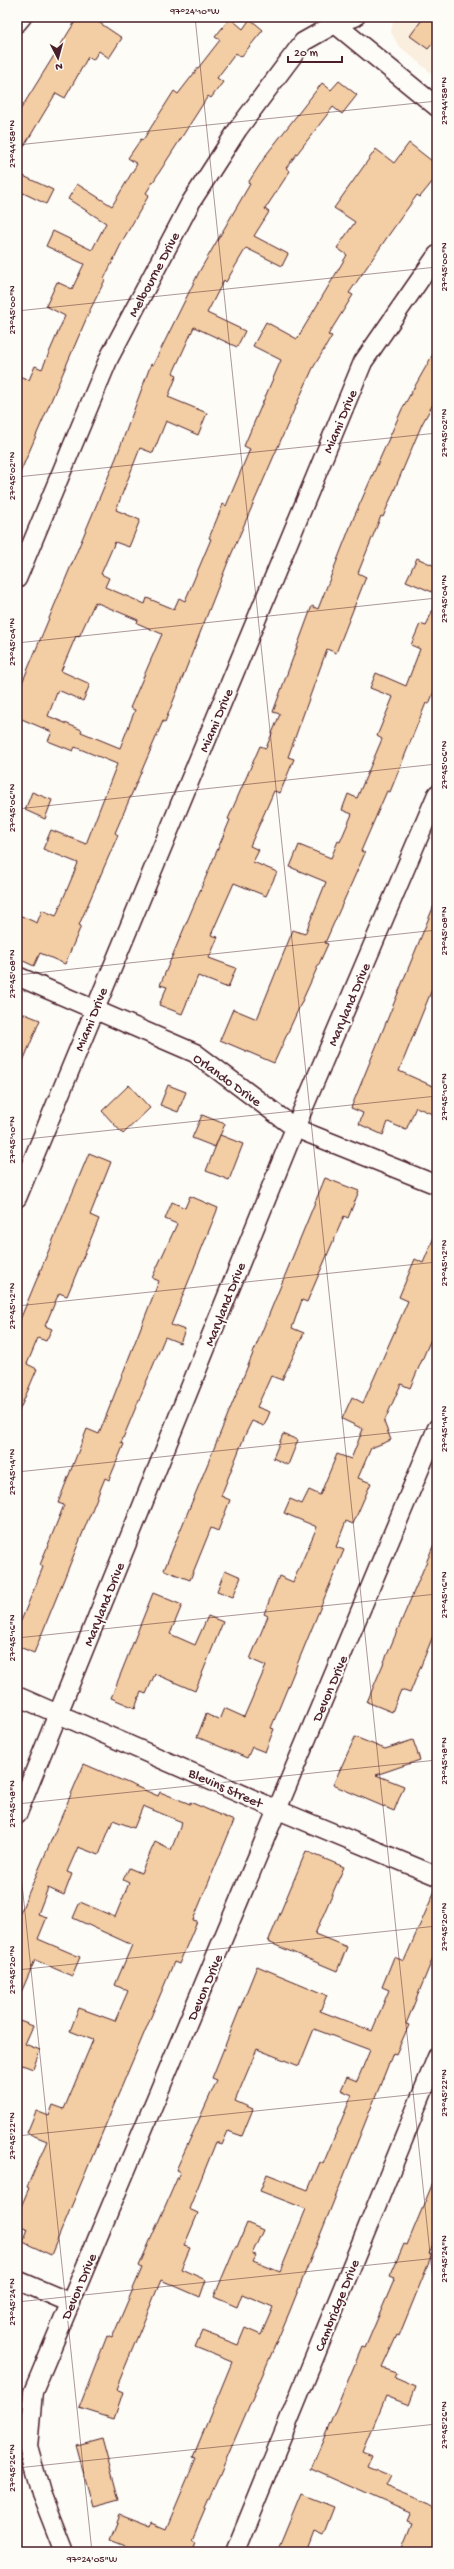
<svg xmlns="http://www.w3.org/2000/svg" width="454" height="2569" font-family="'Gochi Hand',sans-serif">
  <rect width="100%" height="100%" fill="#fdfcf7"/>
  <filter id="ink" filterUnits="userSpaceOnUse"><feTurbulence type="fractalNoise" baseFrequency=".025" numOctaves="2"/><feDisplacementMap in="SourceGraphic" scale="8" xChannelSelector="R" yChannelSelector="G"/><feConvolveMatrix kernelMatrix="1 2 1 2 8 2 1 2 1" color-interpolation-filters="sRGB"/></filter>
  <g filter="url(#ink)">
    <path fill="#faeede" d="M394 17H437V78L398 45 391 32Z"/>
    <g fill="#f3cda3" stroke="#4a1f2b" fill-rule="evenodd">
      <path d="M78 17H91L122 38 109 58 99 51 93 60 88 57 65 98 56 93 17 158V115Z"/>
      <path d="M424 17H437V38L428 49 410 36Z"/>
      <path d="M230 18 243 29 250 19 263 30 241 57 236 53 217 78 223 82 211 98 208 96 146 193 149 195 124 238 104 279 105 280 90 310 17 480V375L29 380 35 366 42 369 65 316 46 306 57 282 72 289 84 264 46 246 53 231 92 250 106 223 68 199 77 184 112 206 137 164 128 158 141 139 143 140 174 91 178 94 220 40 215 37Z"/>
      <path d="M339 81 357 95 342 114 333 107 286 168 290 171 265 209 269 212 254 236 288 254 282 266 246 248 226 282 224 280 207 313 245 331 237 347 194 327 173 373 177 375 168 397 207 413 198 435 166 421 153 453 140 448 116 510 140 520 129 547 115 542 101 574 109 578 105 587 145 604 147 598 174 609 179 598 185 601 211 539 209 538 223 504 226 506 250 449 244 446 281 360 253 346 266 322 297 339 347 255 337 248 355 222 334 208 376 149 394 163 409 143 437 165V176L420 197 417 195 388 236 349 293 353 295 328 335 332 336 313 368 293 412 228 562 165 722 163 721 115 833 118 835 79 925 81 926 65 964 40 953 34 966 17 958V914L37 923 42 910 56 916 78 863 43 849 51 830 86 844 117 764 75 747 73 751 48 741 52 732 17 717V695L116 458 151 364 153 365 199 272 250 184 248 183 266 155 322 83 331 90ZM95 602 138 620 137 623 162 634 130 708 135 710 120 748 81 732 82 730 48 716 58 690 83 701 90 684 61 671 76 636 79 637Z"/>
      <path d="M17 173 53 190 46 204 17 190Z"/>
      <path d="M437 347V397L422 424 383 517 381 516 358 573 366 577 336 653 327 649 288 757 294 759 280 793 274 791 250 846 259 850 253 862 277 872 266 896 234 883 211 935 218 937 209 958 236 968 228 988 198 976 182 1014 159 1005 167 987 160 985 230 820 228 819 260 746 266 748 280 714 273 712 312 606 318 609 354 517 402 409Z"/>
      <path d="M417 558 437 567V594L406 581Z"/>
      <path d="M437 599V684L429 704 426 703 390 792 387 791 361 851 365 853 325 943 328 944 274 1063 220 1040 233 1009 257 1019 293 930 305 934 326 882 290 867 299 845 331 858 338 841 340 842 352 814 342 810 348 794 357 798 382 739 377 736 393 697 370 688 376 673 406 686 420 649 411 645 420 624 426 626Z"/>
      <path d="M32 792 52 800 45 819 25 810Z"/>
      <path d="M437 898V977L399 1071 437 1088V1116L416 1107 406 1130 388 1122 383 1135 359 1124 363 1113 351 1108Z"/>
      <path d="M17 1011 40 1020 17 1076Z"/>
      <path d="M129 1085 150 1108 123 1134 102 1111Z"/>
      <path d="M168 1085 186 1092 178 1112 160 1105Z"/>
      <path d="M202 1115 225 1124 215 1147 192 1138Z"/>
      <path d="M220 1135 243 1144 229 1180 206 1171Z"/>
      <path d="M89 1153 111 1162 90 1215 99 1219 67 1296 59 1293 45 1326 52 1329 46 1341 38 1338 27 1364 37 1369 17 1416V1327Z"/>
      <path d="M325 1178 359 1191 348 1218 344 1216 307 1302 302 1300 292 1328 304 1333 282 1380 271 1376 257 1407 270 1412 264 1426 252 1421 245 1435 221 1496 230 1500 218 1531 211 1528 190 1580 164 1570Z"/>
      <path d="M190 1196 218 1208 171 1325 185 1330 180 1343 165 1337 121 1443 124 1444 109 1480 105 1478 34 1653 17 1646V1619L21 1621 43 1567 40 1565 64 1505 58 1503 87 1429 99 1434 159 1281 152 1278 177 1224 165 1219 172 1202 185 1208Z"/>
      <path d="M437 1230V1325L410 1388 401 1384 384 1422 391 1440 371 1448 358 1478 371 1483 353 1524 346 1521 336 1547 344 1550 271 1728 274 1729 265 1752 252 1747 247 1758 197 1737 206 1714 219 1720 224 1708 244 1717 266 1666 250 1659 268 1616 264 1614 279 1576 293 1582 317 1527 284 1513 290 1499 302 1504 309 1490 320 1495 337 1454 351 1459 363 1429 342 1419 352 1397 363 1403 408 1301 399 1297 415 1259 423 1263Z"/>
      <path d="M283 1434 298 1440 288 1465 273 1458Z"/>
      <path d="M437 1537V1626L410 1693 401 1690 392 1712 367 1702Z"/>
      <path d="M225 1570 241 1577 233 1597 217 1591Z"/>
      <path d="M153 1593 182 1605 170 1634 195 1645 208 1616 223 1622 195 1691 155 1674 146 1694 141 1692 135 1708 111 1698Z"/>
      <path d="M355 1737 385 1749 413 1740 420 1760 376 1775 404 1786 394 1811 333 1785Z"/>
      <path d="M84 1764 158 1796 160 1792 190 1804V1802L234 1821 193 1920 197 1921 179 1964 174 1962 51 2255 23 2242 28 2229 17 2224V2216L29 2188 27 2187 47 2141 27 2133 36 2111 49 2116 53 2105 64 2109 93 2040 70 2031 79 2008 115 2021 128 1991 115 1985 132 1945 73 1918 80 1902 115 1917 129 1883 123 1880 129 1868 141 1873 155 1842 171 1850 182 1822 143 1806 134 1828 113 1820 99 1855 78 1847 67 1872 72 1874 64 1895 48 1888 38 1914 47 1917 38 1939 80 1957 72 1976 35 1960 17 2002V1920Z"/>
      <path d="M306 1851 344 1867 315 1934 347 1947 337 1971 268 1942Z"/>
      <path d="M437 1886V1948L406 2024 409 2025 396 2054 393 2053 289 2313 192 2539 196 2541 192 2552H141L110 2540 120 2515 151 2527 152 2523 166 2529 196 2458 193 2457 232 2362 195 2347 202 2331 238 2345 245 2328 261 2335 273 2307 242 2294 237 2307 214 2297 235 2247H237L247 2223 263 2230 252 2254 256 2255 253 2261 280 2272 306 2209 260 2191 267 2174 308 2190 320 2162 323 2164 352 2095 341 2090 347 2077 357 2081 370 2050 314 2029 299 2066 257 2049 235 2101 253 2109 242 2136 228 2131 222 2145 216 2142 189 2209 198 2213 184 2246 190 2248 181 2269 206 2280 200 2297 161 2280 116 2389 123 2392 114 2419 79 2408 107 2336 112 2338 142 2268 139 2266 180 2172 176 2170 217 2080 212 2078 257 1966 327 1995 320 2011 372 2031 389 1990 382 1987 394 1957 404 1961Z"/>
      <path d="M17 2020 33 2026 25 2044 40 2050 33 2069 17 2063Z"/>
      <path d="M437 2173V2234L429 2254 432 2255 399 2336 397 2335 382 2368 397 2373 395 2378 416 2387 409 2405 386 2396 363 2451 372 2455 367 2466 391 2476 386 2486 437 2507V2552H400L412 2522 407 2520 410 2513 311 2469 362 2347 365 2348 395 2278 390 2276 404 2244 407 2245Z"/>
      <path d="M102 2438 119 2500 93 2507 76 2445Z"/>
      <path d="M301 2494 334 2507 323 2535 314 2531 306 2552H277Z"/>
    </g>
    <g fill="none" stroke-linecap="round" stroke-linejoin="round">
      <g stroke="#4a1f2b" stroke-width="21">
        <g id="minor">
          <path d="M328 18 437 107"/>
          <path d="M17 23 22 17"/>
          <path d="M17 579 109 358 191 202 238 129 303 42 335 24 355 17"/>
          <path d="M17 976 195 1053 295 1128 437 1185"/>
          <path d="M17 1198 363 362 437 255"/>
          <path d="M17 1696 278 1810 437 1876"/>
          <path d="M17 1815 295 1128 437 794"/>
          <path d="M17 2280 71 2303"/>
          <path d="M64 2552 41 2493 28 2447 33 2392 437 1428"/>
          <path d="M235 2552 437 2057"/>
        </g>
      </g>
      <use href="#minor" stroke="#fdfcf7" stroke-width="18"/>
    </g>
  </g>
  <path fill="none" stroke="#4a1f2b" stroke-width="1" stroke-opacity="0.45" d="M195 17 437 2320M17 145 437 101M17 311 437 267M17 477 437 433M17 643 437 598M17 809 437 764M17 975 437 930M17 1140 437 1096M17 1306 437 1262M17 1472 437 1428M17 1638 437 1594M17 1804 437 1760M17 1836 92 2552M17 1970 437 1926M17 2136 437 2092M17 2302 437 2258M17 2468 437 2424"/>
  <g text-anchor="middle" stroke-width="4" stroke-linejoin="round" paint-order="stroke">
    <g font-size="14" fill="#4a1f2b" stroke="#fdfcf7">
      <text transform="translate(153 274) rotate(-62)" y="5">Melbourne Drive</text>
      <text transform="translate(339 421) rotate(-67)" y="5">Miami Drive</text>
      <text transform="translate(215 720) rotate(-67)" y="5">Miami Drive</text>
      <text transform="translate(348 1004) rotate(-67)" y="5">Maryland Drive</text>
      <text transform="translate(90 1019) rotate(-68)" y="5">Miami Drive</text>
      <text transform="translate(228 1079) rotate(36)" y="5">Orlando Drive</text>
      <text transform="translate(224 1304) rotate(-68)" y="5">Maryland Drive</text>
      <text transform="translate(103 1604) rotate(-68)" y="5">Maryland Drive</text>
      <text transform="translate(329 1688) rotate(-67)" y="5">Devon Drive</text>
      <text transform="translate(226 1787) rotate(24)" y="5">Blevins Street</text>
      <text transform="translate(204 1987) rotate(-67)" y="5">Devon Drive</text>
      <text transform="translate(78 2286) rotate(-67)" y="5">Devon Drive</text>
      <text transform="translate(336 2305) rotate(-68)" y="5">Cambridge Drive</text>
    </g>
  </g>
  <rect width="454" height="2569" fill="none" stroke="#fdfcf7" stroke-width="44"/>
  <g transform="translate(58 58) rotate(174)" stroke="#fdfcf7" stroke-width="3" paint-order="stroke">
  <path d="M0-3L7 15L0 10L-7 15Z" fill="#4a1f2b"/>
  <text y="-6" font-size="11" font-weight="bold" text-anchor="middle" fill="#4a1f2b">N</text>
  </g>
  <path d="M288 56v6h54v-6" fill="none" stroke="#4a1f2b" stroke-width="2"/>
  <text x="294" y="56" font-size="12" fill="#4a1f2b" stroke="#fdfcf7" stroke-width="3" paint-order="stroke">20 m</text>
  <rect x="22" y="22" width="410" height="2525" fill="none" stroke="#4a1f2b" stroke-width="1.5"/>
  <g font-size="10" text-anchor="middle" fill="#4a1f2b">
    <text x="195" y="14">97°24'10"W</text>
    <text transform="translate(443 101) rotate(-90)" y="4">27°44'58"N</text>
    <text transform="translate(11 144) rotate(-90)" y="4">27°44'58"N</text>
    <text transform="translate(443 267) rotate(-90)" y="4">27°45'00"N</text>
    <text transform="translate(11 310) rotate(-90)" y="4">27°45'00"N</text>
    <text transform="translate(443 433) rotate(-90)" y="4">27°45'02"N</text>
    <text transform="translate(11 476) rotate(-90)" y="4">27°45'02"N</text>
    <text transform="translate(443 599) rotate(-90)" y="4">27°45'04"N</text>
    <text transform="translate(11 642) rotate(-90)" y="4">27°45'04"N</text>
    <text transform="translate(443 765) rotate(-90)" y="4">27°45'06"N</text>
    <text transform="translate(11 808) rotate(-90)" y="4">27°45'06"N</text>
    <text transform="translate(443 931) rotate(-90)" y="4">27°45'08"N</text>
    <text transform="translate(11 974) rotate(-90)" y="4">27°45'08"N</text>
    <text transform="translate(443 1097) rotate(-90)" y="4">27°45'10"N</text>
    <text transform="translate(11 1140) rotate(-90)" y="4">27°45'10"N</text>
    <text transform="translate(443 1263) rotate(-90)" y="4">27°45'12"N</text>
    <text transform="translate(11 1306) rotate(-90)" y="4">27°45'12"N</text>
    <text transform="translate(443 1429) rotate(-90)" y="4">27°45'14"N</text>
    <text transform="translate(11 1472) rotate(-90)" y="4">27°45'14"N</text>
    <text transform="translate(443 1595) rotate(-90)" y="4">27°45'16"N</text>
    <text transform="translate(11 1638) rotate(-90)" y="4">27°45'16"N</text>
    <text transform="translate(443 1761) rotate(-90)" y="4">27°45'18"N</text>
    <text transform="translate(11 1804) rotate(-90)" y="4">27°45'18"N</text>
    <text transform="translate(443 1927) rotate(-90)" y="4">27°45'20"N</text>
    <text transform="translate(11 1970) rotate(-90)" y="4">27°45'20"N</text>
    <text transform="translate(443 2093) rotate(-90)" y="4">27°45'22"N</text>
    <text transform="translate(11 2136) rotate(-90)" y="4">27°45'22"N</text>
    <text transform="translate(443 2259) rotate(-90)" y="4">27°45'24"N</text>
    <text transform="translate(11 2302) rotate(-90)" y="4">27°45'24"N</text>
    <text transform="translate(443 2425) rotate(-90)" y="4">27°45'26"N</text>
    <text transform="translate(11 2468) rotate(-90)" y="4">27°45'26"N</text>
    <text x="92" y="2562">97°24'05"W</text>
  </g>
</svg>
